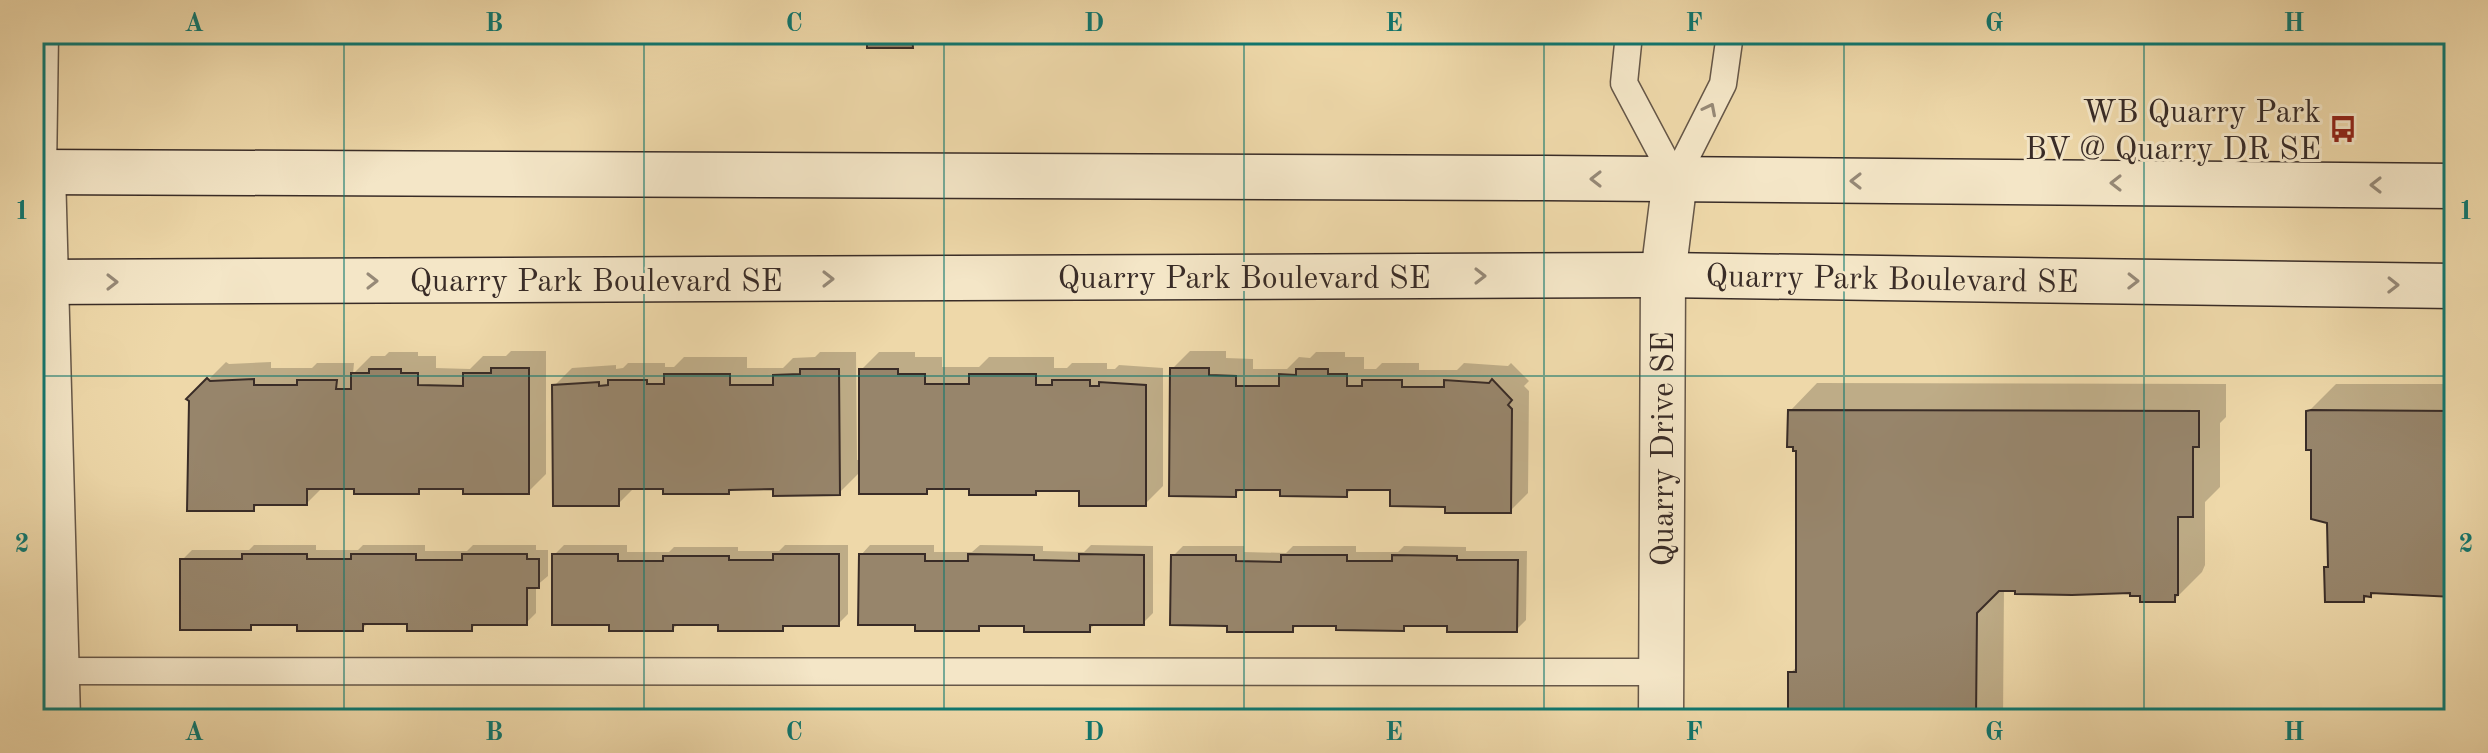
<svg xmlns="http://www.w3.org/2000/svg" width="2488" height="753" font-family="'Old Standard TT',serif">
  <rect width="100%" height="100%" fill="#eed8a9"/>
  <filter id="stains"><feTurbulence type="fractalNoise" baseFrequency=".0025" numOctaves="4"/><feColorMatrix values="0 0 0 0 .2 0 0 0 0 .09 0 0 0 0 .02 0 0 0 .5 -.17"/></filter>
  <radialGradient id="worn" r=".72"><stop offset=".6" stop-color="#630" stop-opacity="0"/><stop offset="1" stop-color="#630" stop-opacity=".3"/></radialGradient>
  <g fill="#0003">
    <path d="M869 34H921V36L912 46Z"/>
    <path d="M511 351H546V474L528 492 465 487H423L418 492 323 487 307 503H259L253 509 189 399 226 362 229 364 271 362V368H312L317 363H354L353 374 371 356H385L389 352H418V356H436V368L470 369 483 356H506Z"/>
    <path d="M1190 351H1226V358L1253 359V369H1287L1299 357 1310 358 1316 352H1345V357H1364V369H1376L1382 363H1419V370H1457L1464 363 1508 366 1511 363 1529 381 1524 386 1529 391 1528 493 1510 511 1447 505 1392 488H1353L1346 495 1282 488H1242L1235 495 1172 369Z"/>
    <path d="M820 352H856L857 460H861V370L879 352H915V357H942V367H979L989 357H1054V368H1067L1072 363H1107V369H1115L1119 365 1163 368V486L1145 504 1081 489H1039L1035 493 971 487H931L926 492 861 471 839 493 775 486 733 487 728 492 635 487 618 504 554 386 572 368 616 365V369L623 368 628 363H665V367H674L684 357H747V368H783L793 358 815 357Z"/>
    <path d="M1817 383 2226 384V417L2220 423V487L2205 502V565L2202 572 2174 600 2132 591 2004 589 2003 719H1797L1790 673 1798 666V449L1790 411Z"/>
    <path d="M2336 384H2454V594L2374 591 2363 600 2326 568 2330 563 2329 521 2313 448 2308 412Z"/>
    <path d="M254 545H316V550H358L363 545H425V551H467L473 545H536V550H548V576L536 586V613L526 623H477L471 629 409 622H369L362 629 299 623H255L250 628 182 560 192 550H249Z"/>
    <path d="M564 545H627V552H669L674 547H738V551H779L785 545H848V614L838 624H787L782 629 720 623H679L673 629 611 623 554 555Z"/>
    <path d="M870 545H934V552H972L980 545 1043 546V551L1084 552 1091 545 1153 546V613L1143 623H1096L1089 630 1026 624H983L978 629 917 623 861 555Z"/>
    <path d="M1183 546H1244V552L1286 553 1293 546H1356V552H1398L1404 546 1466 547V551H1527L1526 620 1516 630 1449 624H1408L1403 629 1298 624 1292 630 1229 624 1173 556Z"/>
  </g>
  <g fill="#97856b" stroke="#392c27" stroke-width="2">
    <path d="M867 34H912L913 48H867Z"/>
    <path d="M1380 34H1556V35Z"/>
    <path d="M491 368H529V494H463V489H419V494H354V489H307V505H254V511H187L189 401 186 399 207 378 210 381 254 379V385H297V380H337L336 389H351V373H369V369H401V373H418V385L463 386V373H491Z"/>
    <path d="M1170 368H1209V375L1236 376V386H1279V374L1296 375V369H1328V374H1347V386H1362V380H1402V387H1444V380L1489 383 1492 379 1512 400 1508 405 1512 409 1511 513H1445V507L1390 506V490H1347V497L1280 496V490H1236V497L1169 496Z"/>
    <path d="M800 369H839L840 495 773 496V489L729 490V494H663V489H619V506H553L552 385 599 382V386L608 385V380H647V384H664V374H730V385H773V375L800 374Z"/>
    <path d="M859 369H898V374H925V384H969V374H1036V385H1052V380H1090V386H1099V382L1146 385V506H1079V491H1036V495H969V489H927V494H859Z"/>
    <path d="M1788 410 2199 411V447H2193V517H2178V595H2175V602H2140V596H2130V593L2072 595 2015 594V591H1999L1977 613 1976 719H1795V709H1788V672H1796V451H1793V447H1787Z"/>
    <path d="M2311 410 2454 411V597L2371 593V597L2364 596V602H2325L2324 567H2328L2327 523 2311 519V450H2306V411Z"/>
    <path d="M242 554H307V559H351V554H416V560H462V554H527V559H539V588H527V625H472V631H407V624H363V631H297V625H251V630H180V559H242Z"/>
    <path d="M552 554H618V561H663V556H729V560H773V554H839V626H783V631H718V625H673V631H609V625H552Z"/>
    <path d="M859 554H925V561H968V554L1034 555V560L1079 561V554L1144 555V625H1090V632H1024V626H979V631H915V625H858Z"/>
    <path d="M1171 555H1236V561L1281 562V555H1347V561H1392V555L1457 556V560H1518L1517 632H1447V626H1404V631L1336 630V626H1293V632H1227V626L1170 625Z"/>
  </g>
  <g fill="none" stroke-linecap="round" stroke-linejoin="round">
    <g stroke="#665748" stroke-width="29">
      <g id="lane">
        <path d="M1629 34 1624 83 1675 179"/>
        <path d="M43 172 45 34"/>
        <path d="M1675 179 1723 84 1730 34"/>
        <path d="M34 671 1661 672"/>
      </g>
    </g>
    <g stroke="#665748" stroke-width="47">
      <g id="street">
        <path d="M43 172 58 719"/>
        <path d="M1661 719 1663 275 1675 179"/>
      </g>
    </g>
    <g stroke="#392c27" stroke-width="47">
      <g id="secondary">
        <path d="M34 172 1545 178 2454 186"/>
        <path d="M34 282 1663 275 2454 286"/>
      </g>
    </g>
    <use href="#lane" stroke="#f4e6c7" stroke-width="26"/>
    <use href="#street" stroke="#f4e6c7" stroke-width="44"/>
    <use href="#secondary" stroke="#f4e6c7" stroke-width="44"/>
  </g>
  <defs><path id="oneway-chevron" d="M-2-3.5L2.5 0L-2 3.5" fill="none" stroke-width="1.6" stroke-linecap="round" stroke-linejoin="round" transform="scale(2)"/></defs>
  <g stroke="#968977">
    <use href="#oneway-chevron" transform="translate(1710 109) rotate(-63)"/>
    <use href="#oneway-chevron" transform="translate(1596 179) rotate(-180)"/>
    <use href="#oneway-chevron" transform="translate(1856 181) rotate(-180)"/>
    <use href="#oneway-chevron" transform="translate(2116 183) rotate(-180)"/>
    <use href="#oneway-chevron" transform="translate(2376 185) rotate(-180)"/>
    <use href="#oneway-chevron" transform="translate(1480 276)"/>
    <use href="#oneway-chevron" transform="translate(828 279)"/>
    <use href="#oneway-chevron" transform="translate(372 281)"/>
    <use href="#oneway-chevron" transform="translate(2133 281) rotate(1)"/>
    <use href="#oneway-chevron" transform="translate(112 282)"/>
    <use href="#oneway-chevron" transform="translate(2393 285) rotate(1)"/>
  </g>
  <path fill="none" stroke="#0f766e" stroke-width="2" stroke-opacity="0.55" d="M344 34V719M644 34V719M944 34V719M1244 34V719M1544 34V719M1844 34V719M2144 34V719M34 376H2454"/>
  <defs>
    <g id="bus-bare" transform="scale(2.16)"><path d="M-5-6H5V4H4V6H2V4H-2V6H-4V4H-5ZM-3.5-4V0h7V-4ZM-3.5 1.2v1.5H-2V1.2ZM2 1.2v1.5H3.5V1.2Z" fill="#8f2418" stroke="#f4e6c7" stroke-width="2.5" paint-order="stroke"/></g>
  </defs>
  <g fill-rule="evenodd">
    <use href="#bus-bare" x="2343" y="129"/>
  </g>
  <g text-anchor="middle" stroke-width="6" stroke-linejoin="round" paint-order="stroke">
    <g font-size="32" fill="#392c27" stroke="#f4e6c7" text-anchor="end">
      <text x="2321" y="122">WB Quarry Park<tspan x="2321" dy="37">BV @ Quarry DR SE</tspan></text>
    </g>
    <g font-size="32" fill="#392c27" stroke="#f4e6c7">
      <text x="1244" y="288">Quarry Park Boulevard SE</text>
      <text transform="translate(1892 278) rotate(1)" y="11">Quarry Park Boulevard SE</text>
      <text x="596" y="291">Quarry Park Boulevard SE</text>
      <text transform="translate(1662 449) rotate(-90)" y="11">Quarry Drive SE</text>
    </g>
  </g>
  <rect width="2488" height="753" fill="none" stroke="#eed8a9" stroke-width="88"/>
  <rect x="44" y="44" width="2400" height="665" fill="none" stroke="#0f766e" stroke-width="3"/>
  <g font-size="26" text-anchor="middle" font-weight="bold" fill="#0f766e">
    <text x="194" y="31">A</text>
    <text x="494" y="31">B</text>
    <text x="794" y="31">C</text>
    <text x="1094" y="31">D</text>
    <text x="1394" y="31">E</text>
    <text x="1694" y="31">F</text>
    <text x="1994" y="31">G</text>
    <text x="2294" y="31">H</text>
    <text x="22" y="219">1</text>
    <text x="2466" y="219">1</text>
    <text x="22" y="552">2</text>
    <text x="2466" y="552">2</text>
    <text x="194" y="740">A</text>
    <text x="494" y="740">B</text>
    <text x="794" y="740">C</text>
    <text x="1094" y="740">D</text>
    <text x="1394" y="740">E</text>
    <text x="1694" y="740">F</text>
    <text x="1994" y="740">G</text>
    <text x="2294" y="740">H</text>
  </g>
  <rect width="100%" height="100%" filter="url(#stains)"/>
  <rect width="100%" height="100%" fill="url(#worn)"/>
</svg>
